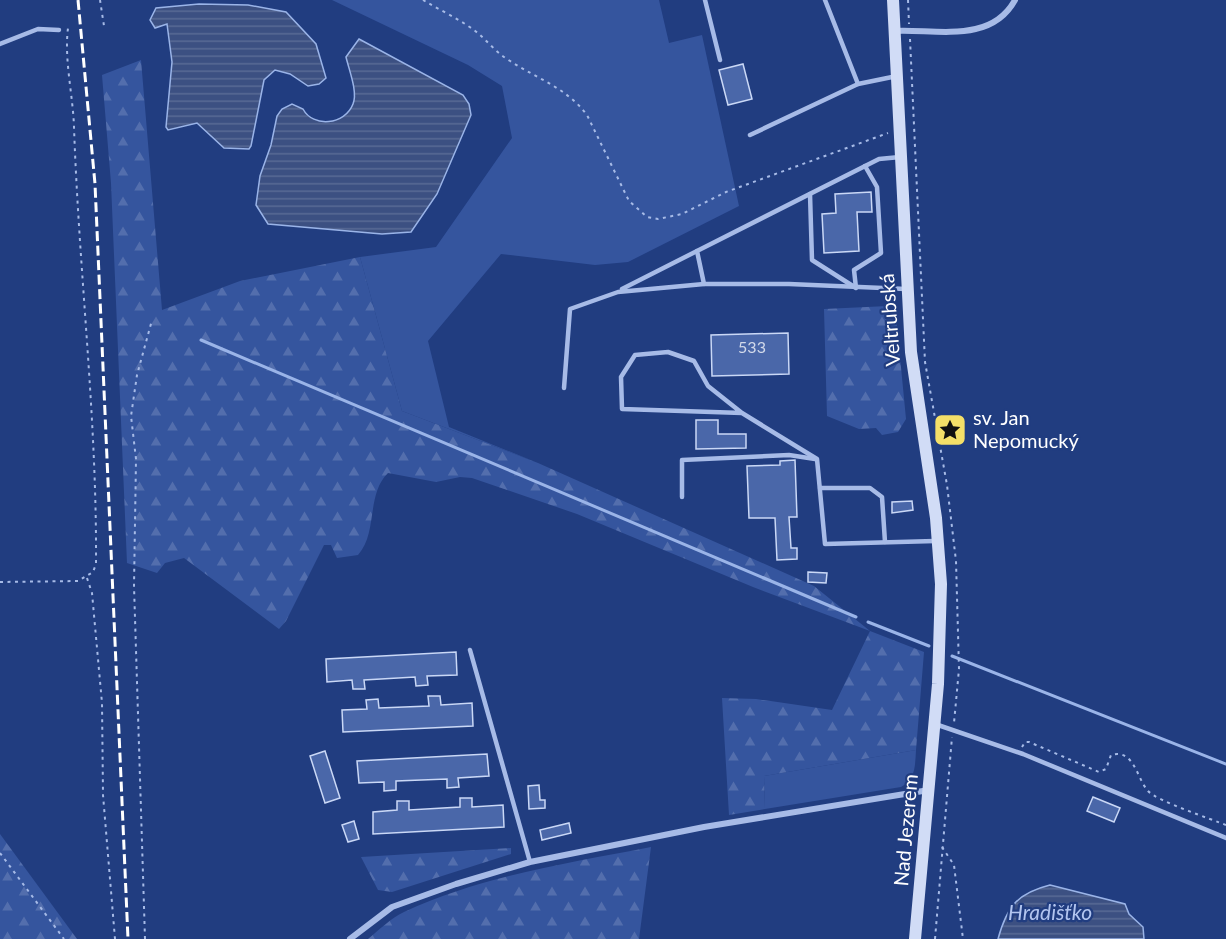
<svg xmlns="http://www.w3.org/2000/svg" width="1226" height="939" font-family="Lato,sans-serif">
  <defs>
    <pattern id="forest-firs" width="22" height="20" patternUnits="userSpaceOnUse" patternTransform="scale(1.5)"><rect width="22" height="20" fill="#35559e"/><path d="M5 1l3.5 6h-7zM16 11l3.5 6h-7z" fill="#536ead"/></pattern>
    <pattern id="water-rules" width="6" height="5" patternUnits="userSpaceOnUse" patternTransform="scale(1.5)"><rect width="6" height="5" fill="#3c5082"/><path d="M0 2.5h6" fill="none" stroke="#596a95"/></pattern>
  </defs>
  <rect width="100%" height="100%" fill="#213d80"/>
  <g fill="#35559e">
    <path d="M332 0H659L669 43 702 35 739 206 628 262 595 265 501 254 428 341 449 427 538 463 402 411 360 257 436 247 512 138 502 86 468 65Z"/>
    <path d="M916 750C915 765 916 779 901 787L765 809 764 776Z"/>
  </g>
  <g fill="url(#forest-firs)">
    <path d="M141 60 162 310 240 281 360 257 402 411 538 463 814 586 870 631 924 652 916 750 764 776 765 809 729 815 722 698 756 699 832 710 870 631 753 587 577 514 472 478 460 477 436 482 388 473C366 494 378 533 358 555L337 558 331 545H324L286 621 279 629 184 558 165 563 157 573 127 563 111 183 102 75Z"/>
    <path d="M888 306 896 316 906 419 898 432 882 435 876 428 859 429 827 416 824 309Z"/>
    <path d="M0 834 77 939H0Z"/>
    <path d="M651 847 639 939H368C379 930 391 918 404 912 481 876 569 863 651 847Z"/>
    <path d="M511 848V854L392 892 378 890 361 857Z"/>
  </g>
  <g fill="url(#water-rules)" stroke="#9ab4e8" stroke-width="1.5">
    <path d="M199 4 248 5 286 12 316 44 326 78 319 84 308 86 290 74 275 70 264 80 251 146 249 149 224 148 197 123 168 130 166 127 172 62 167 24 155 28 150 20 156 8Z"/>
    <path d="M359 39 463 95 469 104 471 115 437 194 411 232 382 234 268 224 256 205 260 176 271 145 277 116 282 109 292 104 303 109C313 128 345 125 353 104 358 92 349 70 346 57Z"/>
    <path d="M1050 885 1125 904 1129 914 1143 927 1144 939H998C1007 906 1018 893 1050 885Z"/>
  </g>
  <g fill="none" stroke-linecap="round" stroke-linejoin="round">
    <g stroke="#9ab4e8" stroke-width="3">
      <path d="M201 340 856 617"/>
      <path d="M868 622 929 646"/>
      <path d="M952 656 1226 764"/>
    </g>
  </g>
  <g fill="#4a67a9" stroke="#cad8f6" stroke-width="1.5">
    <path d="M743 64 752 99 728 105 719 70Z"/>
    <path d="M871 192 872 212H857L859 251 824 253 822 214 836 213 835 194Z"/>
    <path d="M788 333 789 374 712 376 711 335Z"/>
    <path d="M696 420H718V434H746V448L696 449Z"/>
    <path d="M795 460 797 517H789L791 548H797V559L777 560 775 518H749L747 466 780 465V461Z"/>
    <path d="M912 501 913 510 892 513V502Z"/>
    <path d="M808 572 827 573 826 583 808 582Z"/>
    <path d="M456 652 457 675 427 676 428 685 416 686 415 677 364 680 365 689H353L352 680 327 682 326 659Z"/>
    <path d="M428 696H440L441 705 472 703 473 726 343 732 342 710 367 709 366 700 378 699 379 708 429 706Z"/>
    <path d="M325 751 340 798 325 803 310 756Z"/>
    <path d="M487 754 489 776 458 778 459 787 447 788V779L396 781V790L384 791V782L359 783 357 761Z"/>
    <path d="M539 785 540 800H545V808L529 809 528 786Z"/>
    <path d="M1093 797 1120 808 1114 822 1087 811Z"/>
    <path d="M460 798H472V807L503 805 504 827 373 834V812L397 810V801H409V810L460 807Z"/>
    <path d="M354 821 359 839 348 842 342 825Z"/>
    <path d="M569 823 571 833 542 840 540 830Z"/>
  </g>
  <g fill="none" stroke-linecap="round" stroke-linejoin="round">
    <g stroke="#a7bbe7" stroke-width="2" stroke-dasharray="3 4.5" stroke-linecap="butt">
      <path d="M100 0 104 26"/>
      <path d="M423 0C441 11 462 20 479 34 488 42 496 52 507 59 535 78 566 87 587 115L629 201 647 217 658 219 682 214 726 192 888 133"/>
      <path d="M908 0 909 24"/>
      <path d="M910 39 925 362 947 485 956 561 959 669 954 723"/>
      <path d="M87 578 92 593 102 703 103 795 115 939"/>
      <path d="M0 582 78 581 93 572 96 564C97 418 79 273 74 127 73 95 64 60 68 28"/>
      <path d="M1022 747 1025 742H1029L1099 772 1106 769 1111 755C1134 748 1137 779 1148 791 1157 801 1211 819 1226 825"/>
      <path d="M942 847 954 865 963 939"/>
      <path d="M0 853 64 939"/>
      <path d="M145 939 134 586 136 459 131 416 137 375 152 320"/>
      <path d="M935 939 952 737"/>
    </g>
    <g stroke="#a7bbe7" stroke-width="4.5">
      <path d="M705 0 720 60"/>
      <path d="M825 0 858 84"/>
      <path d="M0 44 38 29 59 30"/>
      <path d="M750 135 858 84 897 76"/>
      <path d="M900 157 879 159 697 251 704 284H789L906 289"/>
      <path d="M810 194 812 260 856 288 854 270 881 253 877 187 865 166"/>
      <path d="M622 289 697 251"/>
      <path d="M564 388 570 309 618 292 704 284"/>
      <path d="M742 413 622 409 621 377 635 355 668 352 694 361 708 386 742 413 817 459 825 544 935 541"/>
      <path d="M820 488H870L882 497 885 542"/>
      <path d="M682 497V460L789 455 815 459"/>
      <path d="M470 650 530 862"/>
      <path d="M935 724 1023 754 1226 838"/>
    </g>
    <g stroke="#a7bbe7" stroke-width="6">
      <path d="M895 31C936 29 991 44 1015 0"/>
      <path d="M350 939 392 907 456 884 530 862 704 827 929 790"/>
    </g>
    <path stroke="#d1dcf6" stroke-width="12" d="M893 0 911 352 936 518 941 584 938 684 915 939"/>
    <path stroke="#fff" stroke-width="3" stroke-dasharray="10 4.5" stroke-linecap="butt" d="M78 0 95 184 128 939"/>
  </g>
  <defs>
    <g id="sight-square" transform="scale(1.725)"><rect x="-9" y="-9" width="18" height="18" rx="4" fill="#f4df68" stroke="#213d80"/><path d="M0-6L1.8-2.2L6-1.7L2.9 1.2L3.7 5.4L0 3.3L-3.7 5.4L-2.9 1.2L-6-1.7L-1.8-2.2Z" fill="#111"/></g>
  </defs>
  <g fill-rule="evenodd">
    <use href="#sight-square" x="950" y="430"/>
  </g>
  <g text-anchor="middle" stroke-width="4.5" stroke-linejoin="round" paint-order="stroke">
    <g font-size="16" fill="#d2d9ea">
      <text x="752" y="353">533</text>
    </g>
    <g font-size="20" fill="#fff" stroke="#213d80">
      <text transform="translate(890 320) rotate(-94)" y="7">Veltrubská</text>
      <text transform="translate(906 830) rotate(-85)" y="7">Nad Jezerem</text>
    </g>
    <g font-size="20" fill="#fff" stroke="#213d80" text-anchor="start">
      <text x="973" y="425">sv. Jan<tspan x="973" dy="23">Nepomucký</tspan></text>
    </g>
    <g font-size="21" font-style="italic" fill="#b2c5ef" stroke="#213d80">
      <text x="1050" y="920">Hradišťko</text>
    </g>
  </g>
</svg>
